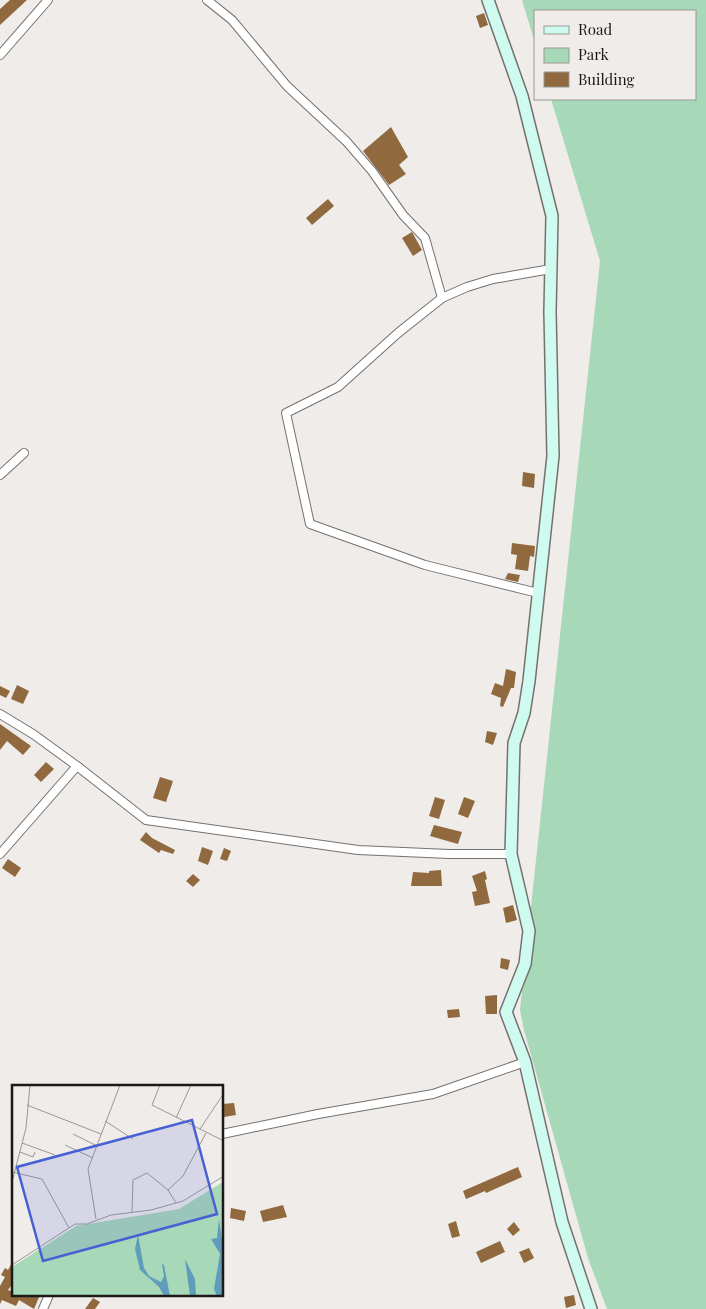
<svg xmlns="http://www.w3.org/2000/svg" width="706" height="1309" font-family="'Playfair Display',serif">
  <rect width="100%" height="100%" fill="#efece9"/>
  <path fill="#a7d8b7" d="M522 0H706V1309H607L588 1258 524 1030 520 1010 600 261 551 99H695V11H535V43Z"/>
  <g fill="#906a3e">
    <path d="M10 0H27L0 25V9Z"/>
    <path d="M484 13 488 25 480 28 476 16Z"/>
    <path d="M391 127 408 157 399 165 406 174 389 185 363 151Z"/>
    <path d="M328 199 334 206 312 225 306 218Z"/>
    <path d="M412 232 422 250 413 256 402 238Z"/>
    <path d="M523 472 535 474 534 488 522 486Z"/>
    <path d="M512 543 535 546 534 557 530 556 528 571 515 569 517 555 511 554Z"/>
    <path d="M508 573 520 575 518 582 505 579Z"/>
    <path d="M506 669 516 672 514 688H511L503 707 500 706 501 698 491 694 495 683 503 686Z"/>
    <path d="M17 685 29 691 23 704 11 699Z"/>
    <path d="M0 686 10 691 6 698 0 695Z"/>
    <path d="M0 724 31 746 23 755 7 741 0 750Z"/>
    <path d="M487 731 497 733 493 745 485 742Z"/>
    <path d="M46 762 54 769 41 782 34 775Z"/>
    <path d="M160 777 173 781 166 802 153 798Z"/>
    <path d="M435 797 445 800 439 819 429 816Z"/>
    <path d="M464 797 475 801 468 818 458 814Z"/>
    <path d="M434 825 462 832 458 844 430 836Z"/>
    <path d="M146 832 152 838 175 850 173 854 161 850 159 853 140 840Z"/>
    <path d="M202 847 213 851 208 865 198 861Z"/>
    <path d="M224 848 231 851 227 861 220 859Z"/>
    <path d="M8 859 21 868 15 877 2 868Z"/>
    <path d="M441 870 442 886H411L413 872 429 873V871Z"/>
    <path d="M485 871 487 879 485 880 490 903 475 906 472 892 477 891 472 876Z"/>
    <path d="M193 874 200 880 193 887 186 881Z"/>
    <path d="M513 905 517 920 506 923 503 908Z"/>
    <path d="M501 958 510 960 508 970 500 968Z"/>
    <path d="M497 995V1014H486L485 996Z"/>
    <path d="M459 1009 460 1017 448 1018 447 1010Z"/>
    <path d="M234 1103 236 1115 224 1117 222 1104Z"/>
    <path d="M518 1167 522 1177 486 1193 485 1191 466 1199 463 1191Z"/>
    <path d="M283 1205 287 1217 263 1222 260 1211Z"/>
    <path d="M231 1208 246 1211 244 1221 230 1218Z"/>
    <path d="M456 1221 460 1236 452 1238 448 1224Z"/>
    <path d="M514 1222 520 1230 513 1236 507 1229Z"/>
    <path d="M500 1241 505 1252 481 1263 476 1252Z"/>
    <path d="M529 1248 534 1258 524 1263 519 1252Z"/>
    <path d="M14 1259V1282L8 1290 14 1292V1295H40L34 1309 19 1300 16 1306 2 1300 0 1304V1286L5 1277 1 1275 5 1268 8 1270Z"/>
    <path d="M574 1295 576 1305 566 1308 564 1297Z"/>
    <path d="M93 1298 100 1302 95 1309H85Z"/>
  </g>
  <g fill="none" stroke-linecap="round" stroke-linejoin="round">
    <g stroke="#74716e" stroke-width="10">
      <g id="minor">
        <path d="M207 0 232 20 287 86 346 141 372 171 403 215 425 238 442 298 467 287 493 279 551 269"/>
        <path d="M0 55 48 0"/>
        <path d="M442 298 398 333 338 387 286 413 310 524 425 565 538 593"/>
        <path d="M0 475 24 453"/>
        <path d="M0 714 33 734 77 766 146 820 358 850 449 854H511"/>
        <path d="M0 854 77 766"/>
        <path d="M222 1134 318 1114 433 1094 525 1062"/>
        <path d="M43 1309 49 1295"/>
      </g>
    </g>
    <g stroke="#74716e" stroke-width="14">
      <path id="secondary" d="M488 0 522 96 552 216 550 312 553 456 529 681 524 713 514 743 511 854 529 931 525 964 506 1012 525 1062 562 1222 591 1309"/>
    </g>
    <use href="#minor" stroke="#fff" stroke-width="8"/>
    <use href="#secondary" stroke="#cffaf0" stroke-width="11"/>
  </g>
  <g transform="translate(12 1085)">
    <rect width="211" height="211" fill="#efece9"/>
    <path d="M211 97V211H0V182L64 141 167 124Z" fill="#a7d8b7"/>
    <path d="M207 134 211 161V211H205L202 204 208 169 199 154 205 153ZM126 150 132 183 137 191 149 197 152 191 150 179 152 180 158 211H152L147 202 128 185 123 164ZM173 174 183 194 184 211H178Z" fill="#5f9dba"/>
    <path fill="none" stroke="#9a9896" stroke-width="1" d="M148 0 140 20 212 56M15 20 89 49M164 33 179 0M93 36 121 54M188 44 212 8M61 49 85 61M10 58 43 70M53 60 81 73M8 67 21 72 23 67M0 87 30 94 57 143M0 97 14 43 18 0M164 118 156 105 171 91 194 48M120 127 121 95 135 88 156 105M84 134 76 84 108 0M0 180 63 139H75L99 130 139 125 171 116 212 91"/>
    <path fill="#4760d4" fill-opacity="0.15" stroke="#4760d4" stroke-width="2.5" d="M180 35 205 129 31 176 5 82Z"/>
    <rect width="211" height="211" fill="none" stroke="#1b1a19" stroke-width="2.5"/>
  </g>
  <rect x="534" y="10" width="162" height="90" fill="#efece9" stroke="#9a9896"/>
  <rect x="544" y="26" width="25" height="8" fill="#cffaf0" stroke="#9a9896"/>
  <text x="578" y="35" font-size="15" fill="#1b1a19">Road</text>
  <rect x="544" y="48" width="25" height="15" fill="#a7d8b7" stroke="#9a9896"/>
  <text x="578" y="60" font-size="15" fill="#1b1a19">Park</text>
  <rect x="544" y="72" width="25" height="15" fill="#906a3e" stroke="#9a9896"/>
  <text x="578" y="85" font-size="15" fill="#1b1a19">Building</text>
</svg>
